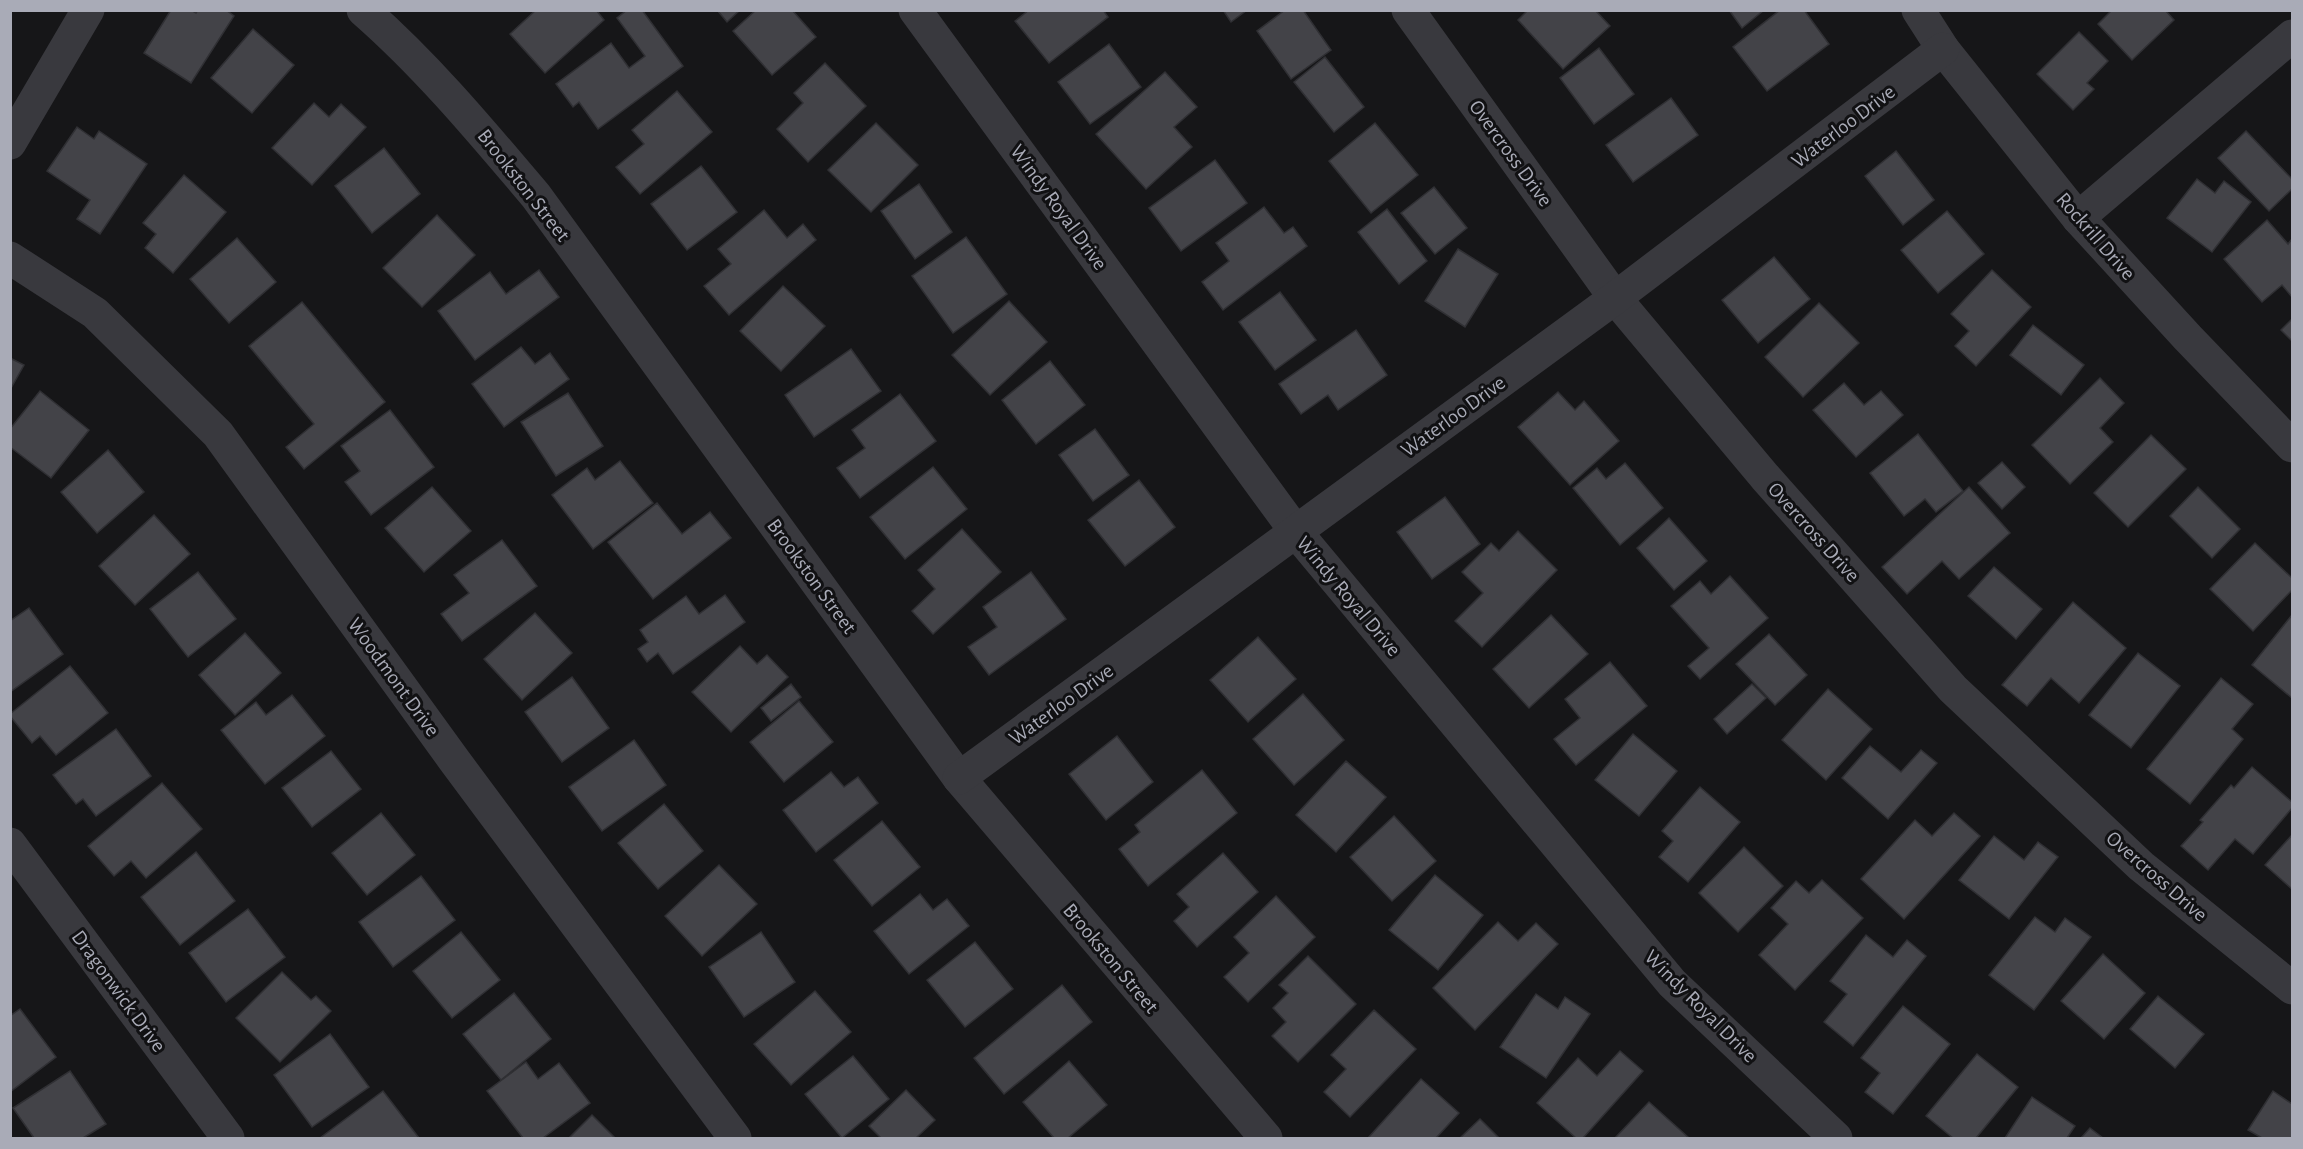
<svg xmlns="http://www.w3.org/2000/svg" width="2303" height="1149" font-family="'Alegreya Sans',sans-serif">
  <rect width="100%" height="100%" fill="#161618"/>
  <g fill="#434348" stroke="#303034" stroke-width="1.5">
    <path d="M171 10H191L196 13 198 10H226L234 16 191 83 144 53Z"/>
    <path d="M536 10H596L604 20 545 73 510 34Z"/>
    <path d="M627 10H642L683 66 598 129 579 102 573 107 556 84 611 43 629 68 645 56 617 18Z"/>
    <path d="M717 10H740L727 22Z"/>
    <path d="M756 10H792L816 37 772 75 733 31Z"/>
    <path d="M1029 10H1103L1108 17 1049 63 1015 21Z"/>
    <path d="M1223 10H1247L1231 22Z"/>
    <path d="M1285 10H1303L1331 50 1291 79 1257 31Z"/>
    <path d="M1528 10H1595L1610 26 1563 69 1518 20Z"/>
    <path d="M1729 10H1764L1742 28Z"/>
    <path d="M1780 10H1804L1829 44 1767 91 1733 47Z"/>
    <path d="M2112 10H2165L2174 20 2132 60 2098 24Z"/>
    <path d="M253 29 294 65 252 113 211 78Z"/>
    <path d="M2079 32 2108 61 2087 83 2094 89 2073 110 2037 74Z"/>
    <path d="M1109 44 1141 87 1090 124 1058 82Z"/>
    <path d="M1599 48 1634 94 1594 124 1560 78Z"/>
    <path d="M1325 57 1364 107 1334 132 1294 82Z"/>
    <path d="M825 63 866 106 808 162 777 129 803 103 794 93Z"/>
    <path d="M1165 72 1197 107 1174 127 1192 147 1146 189 1096 134Z"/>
    <path d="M677 91 712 132 640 194 616 167 644 144 632 130Z"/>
    <path d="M1671 98 1698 135 1633 182 1606 145Z"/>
    <path d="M314 103 329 117 341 104 366 127 312 185 272 148Z"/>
    <path d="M876 123 918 165 871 212 828 170Z"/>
    <path d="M1375 123 1418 175 1371 213 1329 161Z"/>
    <path d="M77 127 94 139 99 131 147 164 100 234 77 219 90 200 47 171Z"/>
    <path d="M2246 131 2292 179V189L2269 211 2218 158Z"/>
    <path d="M384 148 420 194 372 233 335 186Z"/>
    <path d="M1896 151 1934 200 1903 225 1865 176Z"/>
    <path d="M1215 160 1247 203 1181 251 1149 208Z"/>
    <path d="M701 166 737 212 687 250 651 204Z"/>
    <path d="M184 175 226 212 173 273 145 248 156 234 143 223Z"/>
    <path d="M2197 179 2215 193 2224 181 2251 202 2212 252 2167 218Z"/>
    <path d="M919 184 952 232 915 259 881 211Z"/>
    <path d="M1434 187 1467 228 1435 254 1401 213Z"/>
    <path d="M1264 207 1284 233 1293 227 1307 246 1223 310 1202 282 1229 261 1216 243Z"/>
    <path d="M1387 209 1427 261 1399 284 1358 232Z"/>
    <path d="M764 210 787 238 803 224 816 240 729 315 704 286 731 264 718 249Z"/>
    <path d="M1947 211 1984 254 1938 293 1901 250Z"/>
    <path d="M437 215 475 255 422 307 383 268Z"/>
    <path d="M2267 220 2288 244 2292 239V297L2282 285 2262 302 2224 259Z"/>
    <path d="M966 237 1007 294 953 333 912 276Z"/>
    <path d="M237 238 276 282 229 323 190 279Z"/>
    <path d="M1458 249 1498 274 1465 327 1425 301Z"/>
    <path d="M1774 257 1810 299 1758 343 1722 300Z"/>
    <path d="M539 270 559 297 475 360 438 311 490 272 506 294Z"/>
    <path d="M1992 270 2031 307 1976 366 1955 346 1969 331 1951 314Z"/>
    <path d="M783 286 825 326 781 371 740 331Z"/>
    <path d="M1280 292 1316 340 1275 370 1239 322Z"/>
    <path d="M1009 301 1047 342 990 395 952 355Z"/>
    <path d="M302 302 385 402 304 469 286 447 314 424 249 346Z"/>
    <path d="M1819 303 1859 343 1803 397 1765 357Z"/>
    <path d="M2292 319V341L2281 330Z"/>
    <path d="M2033 325 2084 365 2061 395 2010 355Z"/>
    <path d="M1356 330 1387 375 1338 410 1328 395 1301 414 1279 384Z"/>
    <path d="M521 347 535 364 550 353 569 379 504 427 472 384Z"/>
    <path d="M851 349 881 391 814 437 785 395Z"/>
    <path d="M10 358 24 365 10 390Z"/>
    <path d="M1050 361 1085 405 1036 444 1002 400Z"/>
    <path d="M2100 378 2124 403 2100 428 2113 442 2070 484 2032 445Z"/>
    <path d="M1844 383 1864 405 1881 391 1903 415 1856 457 1813 410Z"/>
    <path d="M40 391 89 430 51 478 10 447V429Z"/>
    <path d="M1558 392 1575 410 1584 401 1619 441 1570 485 1518 427Z"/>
    <path d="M568 393 603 446 556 476 521 422Z"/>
    <path d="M900 394 936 441 860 498 837 468 865 448 852 430Z"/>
    <path d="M390 410 434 467 371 515 345 482 360 471 341 446Z"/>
    <path d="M1095 429 1129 475 1093 501 1059 455Z"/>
    <path d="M1918 434 1963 491 1936 512 1925 499 1904 516 1870 473Z"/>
    <path d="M2151 435 2186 469 2128 527 2094 493Z"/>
    <path d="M108 450 144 492 97 533 61 492Z"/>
    <path d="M620 461 653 503 593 549 552 495 587 468 595 480Z"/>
    <path d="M2002 462 2025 487 2002 509 1978 483Z"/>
    <path d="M1625 463 1663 508 1620 545 1573 488 1597 468 1606 479Z"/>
    <path d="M933 467 967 509 905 559 870 517Z"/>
    <path d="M1139 480 1175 527 1125 566 1088 520Z"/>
    <path d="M432 487 471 531 424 572 385 528Z"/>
    <path d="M1969 487 2010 533 1959 579 1942 561 1907 594 1882 567Z"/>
    <path d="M2198 487 2240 529 2212 558 2170 516Z"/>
    <path d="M1445 497 1480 544 1432 579 1397 532Z"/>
    <path d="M657 503 682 534 710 512 731 538 653 599 608 542Z"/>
    <path d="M154 515 190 554 135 605 99 566Z"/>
    <path d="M1669 518 1707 561 1674 590 1637 548Z"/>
    <path d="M962 529 1001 572 933 634 912 611 935 589 918 570Z"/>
    <path d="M1518 531 1557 570 1482 647 1455 621 1483 593 1462 572 1491 543 1499 551Z"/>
    <path d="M502 540 537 586 462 641 441 614 469 593 454 575Z"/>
    <path d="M2255 543 2292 578V590L2253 631 2210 589Z"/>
    <path d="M1994 567 2042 609 2016 639 1968 596Z"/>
    <path d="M198 572 236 619 188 657 150 609Z"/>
    <path d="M1031 572 1066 619 989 675 968 647 997 627 983 607Z"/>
    <path d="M1730 576 1768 618 1700 679 1688 666 1709 648 1671 606 1700 581 1711 594Z"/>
    <path d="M725 595 745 622 673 674 658 653 647 662 638 649 648 642 640 630 686 596 699 614Z"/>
    <path d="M2073 602 2126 648 2079 703 2051 678 2027 706 2002 685Z"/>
    <path d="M29 608 63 654 10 692V621Z"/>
    <path d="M535 613 572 653 522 700 484 659Z"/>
    <path d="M1551 615 1588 654 1529 708 1493 669Z"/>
    <path d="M2292 615V698L2252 665Z"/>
    <path d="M245 633 281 673 235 715 199 675Z"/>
    <path d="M1769 634 1807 675 1775 705 1736 664Z"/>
    <path d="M1258 637 1296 679 1248 722 1210 680Z"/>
    <path d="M740 646 757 664 767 655 788 677 731 732 692 692Z"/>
    <path d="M2138 653 2180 686 2131 748 2089 715Z"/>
    <path d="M1610 662 1647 706 1576 765 1554 739 1580 718 1565 699Z"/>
    <path d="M70 666 108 713 56 755 40 736 32 743 10 716V714Z"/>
    <path d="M572 677 609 728 562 762 525 712Z"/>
    <path d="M2221 678 2253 704 2232 729 2243 739 2190 804 2147 769Z"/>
    <path d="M791 684 801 697 771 721 761 708Z"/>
    <path d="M1752 684 1766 698 1727 734 1714 719Z"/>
    <path d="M1828 689 1872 729 1826 780 1782 740Z"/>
    <path d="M1303 694 1344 740 1294 785 1253 739Z"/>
    <path d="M292 695 325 736 265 784 221 730 256 702 266 715Z"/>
    <path d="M799 701 833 742 784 782 750 742Z"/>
    <path d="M116 729 151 776 96 816 83 799 76 804 53 775Z"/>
    <path d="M1633 734 1677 771 1639 816 1595 780Z"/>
    <path d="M1117 736 1153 782 1106 820 1069 774Z"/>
    <path d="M634 740 666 785 602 831 569 787Z"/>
    <path d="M1870 746 1901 772 1921 750 1937 763 1888 819 1842 778Z"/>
    <path d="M331 751 361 789 312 827 282 788Z"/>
    <path d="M1346 761 1386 797 1336 852 1296 815Z"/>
    <path d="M2252 767 2292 802V808L2253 854 2235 839 2208 870 2181 846 2203 822 2200 820 2231 785 2234 788Z"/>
    <path d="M1202 770 1237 813 1148 886 1119 849 1140 832 1135 825Z"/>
    <path d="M831 772 844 787 858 777 878 803 816 852 783 810Z"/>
    <path d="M162 783 202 829 146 878 131 861 114 876 88 846Z"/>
    <path d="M1700 787 1740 822 1688 882 1659 857 1673 841 1662 831Z"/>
    <path d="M664 804 703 851 658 889 618 843Z"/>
    <path d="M381 813 415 855 367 895 332 853Z"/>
    <path d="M1954 813 1980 836 1904 919 1861 879 1915 820 1932 836Z"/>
    <path d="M1394 816 1436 861 1392 901 1350 857Z"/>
    <path d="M882 821 920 867 872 906 834 860Z"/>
    <path d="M2292 835V889L2265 865Z"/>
    <path d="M1994 836 2024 860 2038 842 2058 857 2009 919 1959 880Z"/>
    <path d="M1744 847 1783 886 1738 932 1699 893Z"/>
    <path d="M196 852 235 901 180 945 141 897Z"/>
    <path d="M1223 853 1258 892 1197 947 1174 921 1189 907 1177 894Z"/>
    <path d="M719 865 757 904 702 956 665 916Z"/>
    <path d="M1435 875 1483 915 1438 970 1389 930Z"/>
    <path d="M421 876 455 920 393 967 359 922Z"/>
    <path d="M1822 880 1863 918 1795 990 1759 955 1788 924 1771 908 1796 881 1809 893Z"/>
    <path d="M920 894 933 910 947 899 969 926 909 974 874 931Z"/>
    <path d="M1276 896 1315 937 1248 1002 1224 977 1249 953 1234 937Z"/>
    <path d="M248 909 285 957 226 1002 189 953Z"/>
    <path d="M2035 917 2055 932 2065 918 2091 937 2034 1010 1989 975Z"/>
    <path d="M1498 922 1518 941 1536 923 1558 944 1475 1030 1433 988Z"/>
    <path d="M461 932 500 980 452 1018 413 971Z"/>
    <path d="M761 932 795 982 744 1017 709 967Z"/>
    <path d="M1866 935 1893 957 1907 940 1926 956 1853 1046 1824 1022 1847 994 1830 981Z"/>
    <path d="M975 942 1013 989 965 1027 927 980Z"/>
    <path d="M2103 954 2145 993 2104 1039 2061 1001Z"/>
    <path d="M1308 956 1356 1004 1298 1062 1272 1036 1286 1022 1273 1008 1288 993 1279 985Z"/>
    <path d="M282 972 311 1000 316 996 331 1011 280 1062 236 1018Z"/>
    <path d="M1062 985 1092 1022 1004 1094 974 1058Z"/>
    <path d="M815 991 851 1032 791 1085 754 1044Z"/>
    <path d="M514 993 551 1039 501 1080 463 1034Z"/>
    <path d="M1536 994 1558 1009 1565 997 1590 1014 1546 1078 1500 1047Z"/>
    <path d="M2158 996 2204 1034 2175 1068 2130 1029Z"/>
    <path d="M1903 1006 1950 1044 1893 1114 1865 1092 1880 1073 1861 1058Z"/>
    <path d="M20 1009 56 1057 10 1092V1016Z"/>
    <path d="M1374 1010 1416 1049 1350 1117 1324 1092 1346 1069 1331 1055Z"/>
    <path d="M330 1034 369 1087 312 1127 274 1075Z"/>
    <path d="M1620 1051 1643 1071 1583 1138H1576L1537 1103 1578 1058 1597 1076Z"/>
    <path d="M1977 1054 2018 1087 1976 1138H1953L1926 1116Z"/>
    <path d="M853 1056 889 1099 842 1138 805 1094Z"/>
    <path d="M1069 1061 1107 1105 1068 1138H1054L1023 1102Z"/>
    <path d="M526 1062 538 1079 559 1063 590 1103 543 1138H523L487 1091Z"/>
    <path d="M70 1071 106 1124 83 1138H34L13 1108Z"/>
    <path d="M1421 1079 1459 1113 1436 1138H1368Z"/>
    <path d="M906 1090 935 1120 917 1137 919 1138H881L869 1126Z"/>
    <path d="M383 1091 419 1138H320Z"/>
    <path d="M2273 1091 2292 1104V1138H2262L2248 1130Z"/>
    <path d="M2032 1097 2075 1126 2067 1138H2005Z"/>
    <path d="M1649 1102 1689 1138H1615Z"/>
    <path d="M592 1115 615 1138H569Z"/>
    <path d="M1480 1119 1499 1138H1460Z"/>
    <path d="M2090 1128 2103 1138H2081Z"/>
  </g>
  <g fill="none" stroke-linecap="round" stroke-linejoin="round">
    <g stroke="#39393e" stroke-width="33">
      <path d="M363 10C427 66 481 131 536 196L959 778 1266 1138"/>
      <path d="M915 10 1296 532 1672 983 1836 1138"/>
      <path d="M1408 10 1615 298 1765 477 1953 689 2141 866 2292 988"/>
      <path d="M1918 10 1943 49 2078 218 2188 338 2292 446"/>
      <path d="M10 143 88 10"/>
      <path d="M2078 218 2292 36"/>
      <path d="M10 258 95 313 218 434 454 760 735 1138"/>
      <path d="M959 778 1615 298 1943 49"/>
      <path d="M10 844 228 1138"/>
    </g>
  </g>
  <g text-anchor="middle" stroke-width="6" stroke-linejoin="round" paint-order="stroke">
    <g font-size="21" fill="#a9abb7" stroke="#111113">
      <text transform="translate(1843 126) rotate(-37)" y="7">Waterloo Drive</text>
      <text transform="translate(1511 153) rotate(54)" y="7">Overcross Drive</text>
      <text transform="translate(524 185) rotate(52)" y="7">Brookston Street</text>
      <text transform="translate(1059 207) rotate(54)" y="7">Windy Royal Drive</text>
      <text transform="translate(2096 236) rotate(49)" y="7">Rockrill Drive</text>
      <text transform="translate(1453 416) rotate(-36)" y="7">Waterloo Drive</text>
      <text transform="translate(1814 532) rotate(48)" y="7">Overcross Drive</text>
      <text transform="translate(812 576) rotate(54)" y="7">Brookston Street</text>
      <text transform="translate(1349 596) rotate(50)" y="7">Windy Royal Drive</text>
      <text transform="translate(394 677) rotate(54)" y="7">Woodmont Drive</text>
      <text transform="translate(1061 704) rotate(-36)" y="7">Waterloo Drive</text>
      <text transform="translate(2157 876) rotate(41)" y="7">Overcross Drive</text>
      <text transform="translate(1111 958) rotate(50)" y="7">Brookston Street</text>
      <text transform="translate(119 991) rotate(54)" y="7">Dragonwick Drive</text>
      <text transform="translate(1701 1006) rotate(45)" y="7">Windy Royal Drive</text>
    </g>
  </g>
  <rect width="2303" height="1149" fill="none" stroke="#a9abb7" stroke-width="24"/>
</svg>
